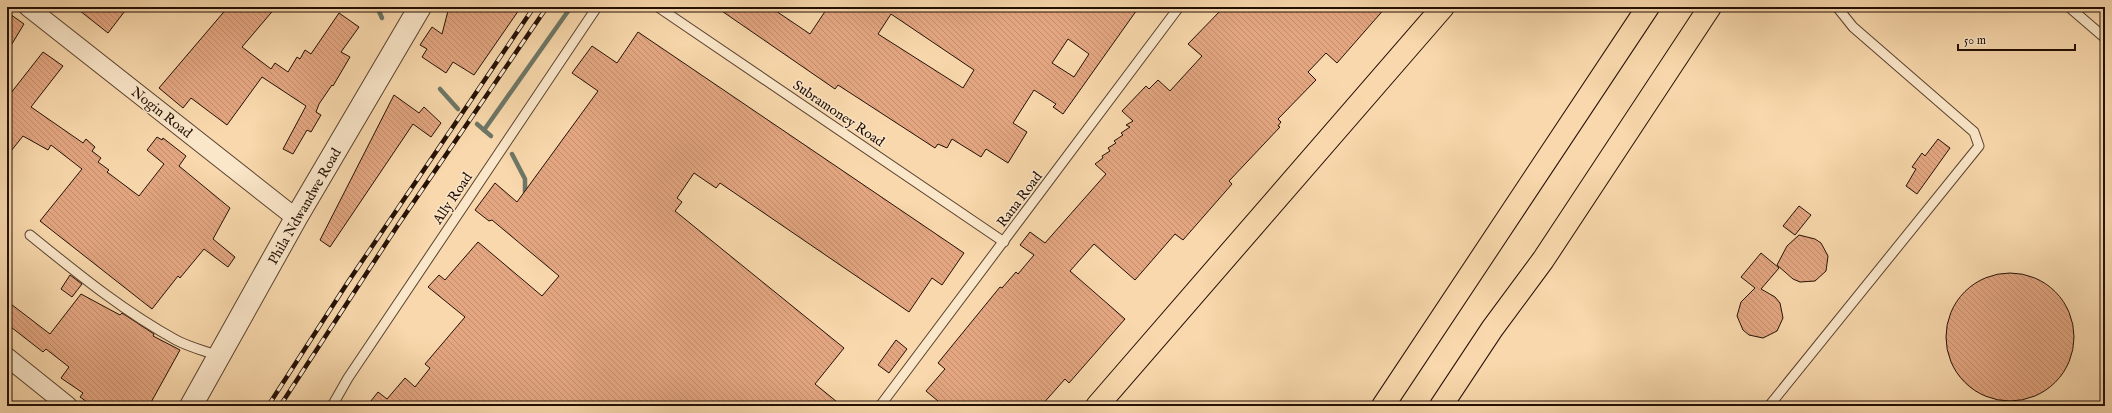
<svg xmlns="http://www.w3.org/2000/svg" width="2112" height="413" font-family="'IM FELL English',serif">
  <defs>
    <pattern id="building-back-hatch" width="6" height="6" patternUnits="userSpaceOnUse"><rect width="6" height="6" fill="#e3a681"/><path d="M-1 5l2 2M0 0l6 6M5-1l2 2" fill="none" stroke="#c38e6e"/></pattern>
  </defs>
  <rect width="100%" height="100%" fill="#f8d8ac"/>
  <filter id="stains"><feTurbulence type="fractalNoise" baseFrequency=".005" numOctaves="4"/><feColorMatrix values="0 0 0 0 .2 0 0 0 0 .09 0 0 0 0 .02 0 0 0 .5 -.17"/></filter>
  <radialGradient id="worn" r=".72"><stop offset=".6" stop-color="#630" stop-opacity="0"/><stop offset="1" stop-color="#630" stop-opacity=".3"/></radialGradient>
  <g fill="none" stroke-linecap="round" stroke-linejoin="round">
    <g stroke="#6d7666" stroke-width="4.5">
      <path d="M377 7 382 18"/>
      <path d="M440 89 458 109"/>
      <path d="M477 124 491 136"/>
      <path d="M484 130 571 7"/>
      <path d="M512 154 525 179V192L528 194"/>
    </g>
  </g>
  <g fill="url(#building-back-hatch)" stroke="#241005" fill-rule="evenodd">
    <path d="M75 7H128L108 33Z"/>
    <path d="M228 7H276L242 47 271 69 275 63 288 72 297 57 300 59 305 50 311 54 339 13 359 27 341 52 350 57 333 86 332 85 319 104 316 112 321 115 311 132 307 130 293 154 283 149 306 106 262 77 227 125 191 98 183 108 159 88Z"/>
    <path d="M449 7H521L474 75 453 62 446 73 422 57 427 49 420 45 432 27 442 34Z"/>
    <path d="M716 7H770L810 34 828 7H1139L1063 114 1053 107 1056 104 1034 90 1013 123 1027 132 1008 163 986 149 981 157 952 139 947 148 938 144 935 148 838 85 835 89ZM891 14 974 70 963 88 878 34ZM1068 39 1089 54 1074 77 1052 63Z"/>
    <path d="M1224 7H1386L1337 63 1326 53 1308 72 1316 80 1278 119 1281 122 1278 126 1280 127 1229 181 1232 184 1183 240 1175 234 1135 280 1094 244 1070 271 1125 319 1069 383 1065 379 1041 406H944L926 391 945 369 938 363 1000 287 1002 288 1016 272 1018 274 1034 255 1020 245 1030 232 1045 243 1106 174 1095 164 1103 158 1102 156 1110 151 1108 148 1116 143 1114 141 1123 135 1121 133 1130 127 1126 125 1133 121 1122 111 1146 86 1149 89 1158 80 1170 91 1202 56 1188 44Z"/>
    <path d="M7 12 24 24 7 52Z"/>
    <path d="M638 32 964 253 942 285 932 278 909 312 720 183 716 188 694 173 677 198 682 202 675 211 844 348 815 384 842 406H367L378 392 387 399 405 378 415 387 430 368 425 364 465 317 428 287 439 275 445 280 478 242 542 296 559 276 492 220 489 221 475 210 495 183 517 202 598 91 572 73 592 46 617 63Z"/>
    <path d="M43 52 63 66 31 107 83 143 86 139 95 147 92 151 101 158 98 162 109 170 107 172 139 196 164 164 147 150 157 137 162 140 163 138 186 156 179 166 230 208 213 239 235 257 228 267 204 249 180 278 178 276 152 309 40 221 82 169 51 145 48 150 23 136 7 156V98Z"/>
    <path d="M394 95 419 113 424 107 441 123 431 137 413 124 330 247 320 240Z"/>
    <path d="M1938 139 1950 148 1917 194 1906 186 1916 169 1912 167 1922 153 1925 156Z"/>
    <path d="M1799 206 1811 215 1795 235 1783 226Z"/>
    <path d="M1799 235 1815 239 1821 243 1828 256 1826 271 1815 281 1800 282 1793 279 1777 265 1787 246Z"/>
    <path d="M1761 253 1779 268 1761 289 1775 297 1780 303 1783 318 1777 331 1763 338 1749 335 1743 330 1737 316 1741 302 1755 288 1741 277Z"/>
    <circle cx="2010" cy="337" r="64"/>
    <path d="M70 275 82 284 72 297 61 289Z"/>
    <path d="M81 294 120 315 122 313 154 334 153 336 180 350 149 406H93L80 397 83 393 61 378 69 367 46 349 43 352 7 324V301L50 334Z"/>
    <path d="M896 340 907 349 889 373 878 365Z"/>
  </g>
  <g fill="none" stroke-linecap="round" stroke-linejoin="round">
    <g stroke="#59422f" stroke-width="11">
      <g id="service">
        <path d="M658 7 1004 242"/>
        <path d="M2069 7 2105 38"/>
        <path d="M30 235C77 273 123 311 176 340 189 347 205 351 219 356"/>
        <path d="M332 406 348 378 597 7"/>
        <path d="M880 406 1179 7"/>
        <path d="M1769 406 1979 146 1974 132 1853 27 1837 7"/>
      </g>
    </g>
    <g stroke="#59422f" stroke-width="20">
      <g id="minor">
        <path d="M28 7 296 218"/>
        <path d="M7 357 68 406"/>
      </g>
    </g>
    <g stroke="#59422f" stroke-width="24">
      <path id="tertiary" d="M191 406 296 218 420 7"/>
    </g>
    <g stroke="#241005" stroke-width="24">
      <path id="primary" d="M1097 406 1443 7"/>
    </g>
    <g stroke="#241005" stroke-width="24">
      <g id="motorway">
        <path d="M1383 406 1648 7"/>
        <path d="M1441 406 1492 329 1543 260 1710 7"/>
      </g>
    </g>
    <use href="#service" stroke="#fae6c9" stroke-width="9"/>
    <use href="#minor" stroke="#fae6c9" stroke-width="18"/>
    <use href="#tertiary" stroke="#fae6c9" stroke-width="22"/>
    <use href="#primary" stroke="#f8d8ac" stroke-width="22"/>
    <use href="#motorway" stroke="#f8d8ac" stroke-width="22"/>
    <g stroke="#241005" stroke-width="4.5">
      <g id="rail">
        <path d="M268 406 348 282 534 7"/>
        <path d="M280 406 398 225 547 7"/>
      </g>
    </g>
    <use href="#rail" stroke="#fae6c9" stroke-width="3" stroke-dasharray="9" stroke-linecap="butt"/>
  </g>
  <g text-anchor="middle" stroke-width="3" stroke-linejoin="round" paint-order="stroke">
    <g font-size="14" fill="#241005" stroke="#fae6c9">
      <text transform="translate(162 112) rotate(38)" y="5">Nogin Road</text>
      <text transform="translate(839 113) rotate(34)" y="5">Subramoney Road</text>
      <text transform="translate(452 198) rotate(-56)" y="5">Ally Road</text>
      <text transform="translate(1019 199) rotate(-53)" y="5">Rana Road</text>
      <text transform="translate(304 206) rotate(-60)" y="5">Phila Ndwandwe Road</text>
    </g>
  </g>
  <rect width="2112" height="413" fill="none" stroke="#f8d8ac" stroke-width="24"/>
  <rect x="8" y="8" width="2096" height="397" fill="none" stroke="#241005" stroke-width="2"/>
  <rect x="12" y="12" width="2088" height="389" fill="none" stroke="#241005"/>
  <path d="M1958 44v6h117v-6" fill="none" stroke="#241005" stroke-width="2"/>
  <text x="1964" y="44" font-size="12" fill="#241005" stroke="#fae6c9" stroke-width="3" paint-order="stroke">50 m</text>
  <rect width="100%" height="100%" filter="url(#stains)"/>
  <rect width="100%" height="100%" fill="url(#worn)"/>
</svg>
